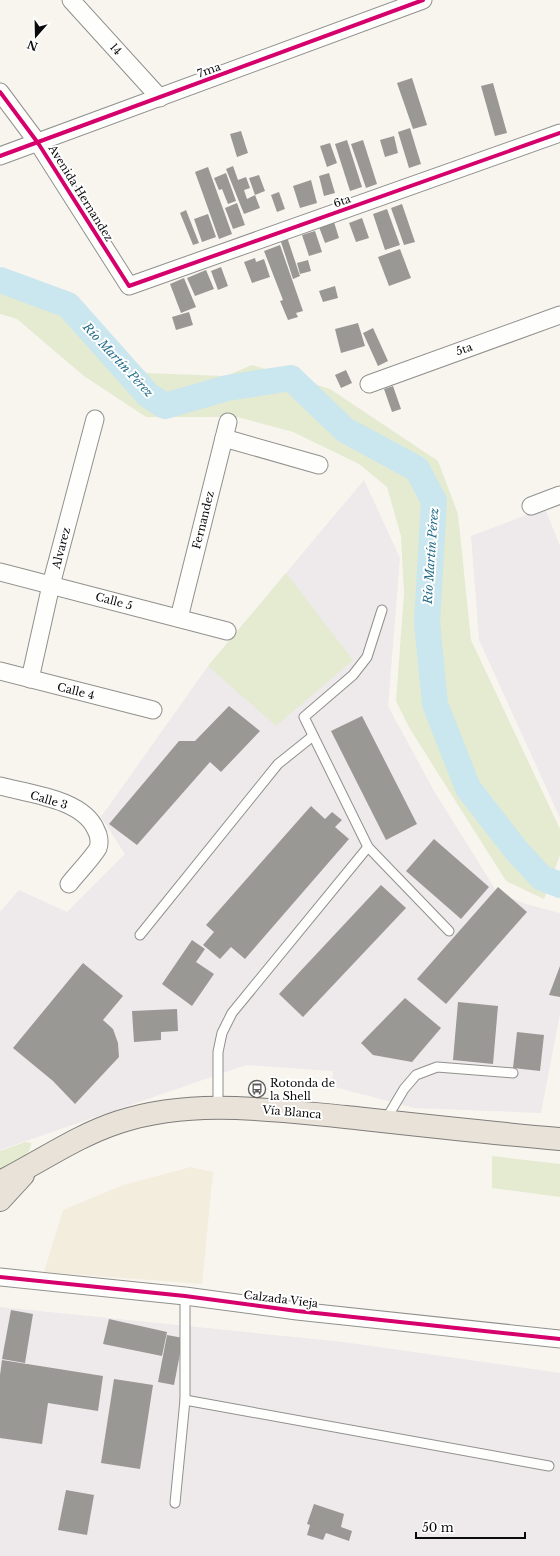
<svg xmlns="http://www.w3.org/2000/svg" width="560" height="1556" font-family="'Libre Baskerville',serif">
  <rect width="100%" height="100%" fill="#f8f5ef"/>
  <g fill="#eee9eb">
    <path d="M364 480 400 558 388 706 434 791 497 892 526 904 560 913V1013L541 1113 414 1108 331 1086 333 1071 246 1065 0 1150V912L19 890 67 912 125 854 101 817 208 666Z"/>
    <path d="M545 508 560 546V818L479 640 471 536Z"/>
    <path d="M0 1307 343 1342 560 1373V1556H0Z"/>
  </g>
  <path fill="#f3eddd" d="M191 1167 213 1172 202 1284 44 1272 63 1210 123 1185Z"/>
  <g fill="#e4ebd1">
    <path d="M0 282 90 313 146 373 226 376 252 365 330 389 438 461 458 514 471 640 560 829V855L544 899 506 881 410 729 396 701 404 594 401 536 387 487 359 464 293 432 237 417H146L84 376 17 319 0 314Z"/>
    <path d="M286 573 353 660 276 726 208 666Z"/>
    <path d="M25 1142 31 1143C31 1158 11 1167 0 1172V1151Z"/>
    <path d="M492 1156 560 1164V1197L492 1188Z"/>
  </g>
  <g fill="none" stroke-linecap="round" stroke-linejoin="round">
    <path stroke="#cae6ee" stroke-width="26" d="M0 280 68 305 148 395 165 406 227 388 291 378 345 430 417 469 434 501 427 622 435 704 468 788 516 850 542 878 560 885"/>
  </g>
  <g fill="#9a9895">
    <path d="M412 78 427 125 413 129 397 83Z"/>
    <path d="M493 83 507 133 495 136 481 86Z"/>
    <path d="M410 128 421 164 409 168 398 132Z"/>
    <path d="M241 131 248 153 237 157 230 134Z"/>
    <path d="M394 136 398 153 385 157 380 140Z"/>
    <path d="M347 140 362 187 350 191 335 144Z"/>
    <path d="M363 140 377 184 366 188 351 144Z"/>
    <path d="M330 143 337 163 327 167 320 146Z"/>
    <path d="M233 166 238 180 246 177 250 188 244 190 247 199 255 195 260 208 244 214 226 169Z"/>
    <path d="M208 167 232 234 219 239 195 172Z"/>
    <path d="M226 173 236 201 228 204 222 189 219 190 214 178Z"/>
    <path d="M329 173 335 193 324 196 319 176Z"/>
    <path d="M259 175 265 191 255 195 249 178Z"/>
    <path d="M311 180 317 203 300 208 293 186Z"/>
    <path d="M279 192 285 209 277 212 271 195Z"/>
    <path d="M237 203 245 225 233 229 225 208Z"/>
    <path d="M402 204 415 242 404 245 391 208Z"/>
    <path d="M387 209 400 245 385 250 373 214Z"/>
    <path d="M186 210 199 243 193 245 180 213Z"/>
    <path d="M208 214 216 237 202 242 194 219Z"/>
    <path d="M362 218 369 238 356 242 349 223Z"/>
    <path d="M334 222 339 238 325 243 319 227Z"/>
    <path d="M315 231 322 252 309 256 302 235Z"/>
    <path d="M287 237 300 276 293 279 280 239Z"/>
    <path d="M280 245 303 311 296 313 298 317 288 320 280 301 283 300 264 251Z"/>
    <path d="M400 249 411 278 389 286 378 257Z"/>
    <path d="M255 258 256 262 264 259 270 277 252 283 244 262Z"/>
    <path d="M308 260 311 271 300 274 297 263Z"/>
    <path d="M221 267 228 286 218 290 211 271Z"/>
    <path d="M206 270 214 289 195 296 187 278Z"/>
    <path d="M184 278 196 307 181 313 170 284Z"/>
    <path d="M335 286 338 298 323 302 319 291Z"/>
    <path d="M189 312 193 325 176 330 172 317Z"/>
    <path d="M358 323 365 346 341 353 335 329Z"/>
    <path d="M373 328 388 361 378 366 363 333Z"/>
    <path d="M346 370 352 383 341 388 335 375Z"/>
    <path d="M393 386 401 409 392 412 384 389Z"/>
    <path d="M229 706 260 731 221 772 210 762 137 845 109 824 179 741H195Z"/>
    <path d="M362 716 417 824 386 840 331 731Z"/>
    <path d="M311 806 325 819 332 812 342 820 335 827 349 839 245 959 231 947 220 959 203 945 214 932 206 925Z"/>
    <path d="M434 839 489 887 461 919 406 871Z"/>
    <path d="M381 885 406 908 303 1017 279 994Z"/>
    <path d="M498 887 527 912 446 1004 417 979Z"/>
    <path d="M192 940 205 949 196 962 214 974 192 1006 162 984Z"/>
    <path d="M83 963 123 996 103 1020 113 1029 118 1043 119 1057 75 1104 53 1081 13 1048Z"/>
    <path d="M560 966V997L549 995Z"/>
    <path d="M405 998 441 1028 412 1062 373 1055 361 1043Z"/>
    <path d="M458 1002 498 1006 493 1064 453 1060Z"/>
    <path d="M177 1009 178 1031 161 1032V1040L134 1042 132 1011Z"/>
    <path d="M517 1032 544 1035 540 1071 513 1068Z"/>
    <path d="M11 1310 33 1314 25 1363 2 1359Z"/>
    <path d="M109 1319 167 1332 162 1356 103 1344Z"/>
    <path d="M167 1335 183 1338 174 1385 158 1382Z"/>
    <path d="M2 1360 103 1376 98 1411 48 1403 42 1444 0 1438V1375Z"/>
    <path d="M114 1379 153 1385 140 1469 101 1463Z"/>
    <path d="M66 1490 94 1495 87 1535 58 1530Z"/>
    <path d="M314 1504 344 1514 341 1527 352 1531 349 1541 326 1533 323 1540 307 1535 310 1525 307 1524Z"/>
  </g>
  <g fill="none" stroke-linecap="round" stroke-linejoin="round">
    <g stroke="#91908d" stroke-width="11">
      <g id="service">
        <path d="M382 610 367 657 353 675 304 717 368 847 449 931"/>
        <path d="M140 935 278 764 313 736"/>
        <path d="M218 1107V1052L222 1033 232 1013 368 847"/>
        <path d="M385 1121 404 1089 416 1075 437 1067 513 1073"/>
        <path d="M185 1400 549 1466"/>
        <path d="M175 1503 185 1400V1296"/>
      </g>
    </g>
    <g stroke="#91908d" stroke-width="19">
      <g id="minor">
        <path d="M71 0 160 98"/>
        <path d="M0 92 38 143 129 286 560 133"/>
        <path d="M0 156 423 0"/>
        <path d="M369 384 560 315"/>
        <path d="M224 438 319 465"/>
        <path d="M531 506 560 495"/>
        <path d="M0 572 227 631"/>
        <path d="M179 618 228 422"/>
        <path d="M0 671 153 710"/>
        <path d="M30 679 51 585 95 419"/>
        <path d="M0 786C30 794 83 799 96 830 99 835 100 843 98 848 94 856 76 875 69 884"/>
        <path d="M0 1277 185 1296 297 1311 560 1339"/>
      </g>
    </g>
    <g stroke="#7e7d7a" stroke-width="24">
      <g id="primary">
        <path d="M0 1182C40 1162 76 1136 119 1122 193 1098 270 1110 346 1117 418 1125 489 1133 560 1139"/>
        <path d="M0 1200 23 1175"/>
      </g>
    </g>
    <use href="#service" stroke="#fefefd" stroke-width="9"/>
    <use href="#minor" stroke="#fefefd" stroke-width="17"/>
    <use href="#primary" stroke="#e9e2d9" stroke-width="22"/>
    <g stroke="#fff" stroke-width="6">
      <g id="cycleway">
        <path d="M0 92 38 143 129 286 560 133"/>
        <path d="M0 156 423 0"/>
        <path d="M0 1277 185 1296 297 1311 560 1339"/>
      </g>
    </g>
    <use href="#cycleway" stroke="#d6006c" stroke-width="4"/>
  </g>
  <defs>
    <g id="bus-ring" transform="scale(0.9)"><circle r="9.5" fill="#fff" stroke="#5d5c5a" stroke-width="1.5"/><path d="M-5-6H5V4H4V6H2V4H-2V6H-4V4H-5ZM-3.5-4V0h7V-4ZM-3.5 1.2v1.5H-2V1.2ZM2 1.2v1.5H3.5V1.2Z" fill="#5d5c5a"/></g>
  </defs>
  <g fill-rule="evenodd">
    <use href="#bus-ring" x="257" y="1089"/>
  </g>
  <g text-anchor="middle" stroke-width="4" stroke-linejoin="round" paint-order="stroke">
    <g font-size="11" fill="#0a0a0a" stroke="#fff">
      <text transform="translate(116 49) rotate(48)" y="4">14</text>
      <text transform="translate(209 70) rotate(-20)" y="4">7ma</text>
      <text transform="translate(81 193) rotate(58)" y="4">Avenida Hernandez</text>
      <text transform="translate(342 201) rotate(-20)" y="4">6ta</text>
      <text transform="translate(464 349) rotate(-20)" y="4">5ta</text>
      <text transform="translate(203 520) rotate(-76)" y="4">Fernandez</text>
      <text transform="translate(61 548) rotate(-75)" y="4">Alvarez</text>
      <text transform="translate(114 601) rotate(15)" y="4">Calle 5</text>
      <text transform="translate(76 691) rotate(14)" y="4">Calle 4</text>
      <text transform="translate(49 800) rotate(16)" y="4">Calle 3</text>
      <text transform="translate(292 1112) rotate(5)" y="4">Vía Blanca</text>
      <text transform="translate(281 1299) rotate(7)" y="4">Calzada Vieja</text>
    </g>
    <g font-size="11" fill="#0a0a0a" stroke="#fff" text-anchor="start">
      <text x="270" y="1087">Rotonda de<tspan x="270" dy="13">la Shell</tspan></text>
    </g>
    <g font-size="12" font-style="italic" fill="#256d8a" stroke="#fff">
      <text transform="translate(118 360) rotate(47)" y="4">Río Martín Pérez</text>
      <text transform="translate(431 556) rotate(-86)" y="4">Río Martín Pérez</text>
    </g>
  </g>
  <g transform="translate(36 36) rotate(200)" stroke="#ffffff" stroke-width="3" paint-order="stroke">
  <path d="M0-3L7 15L0 10L-7 15Z" fill="#0a0a0a"/>
  <text y="-6" font-size="11" font-weight="bold" text-anchor="middle" fill="#0a0a0a">N</text>
  </g>
  <path d="M416 1532v6h109v-6" fill="none" stroke="#0a0a0a" stroke-width="2"/>
  <text x="422" y="1532" font-size="12" fill="#0a0a0a" stroke="#ffffff" stroke-width="3" paint-order="stroke">50 m</text>
</svg>
